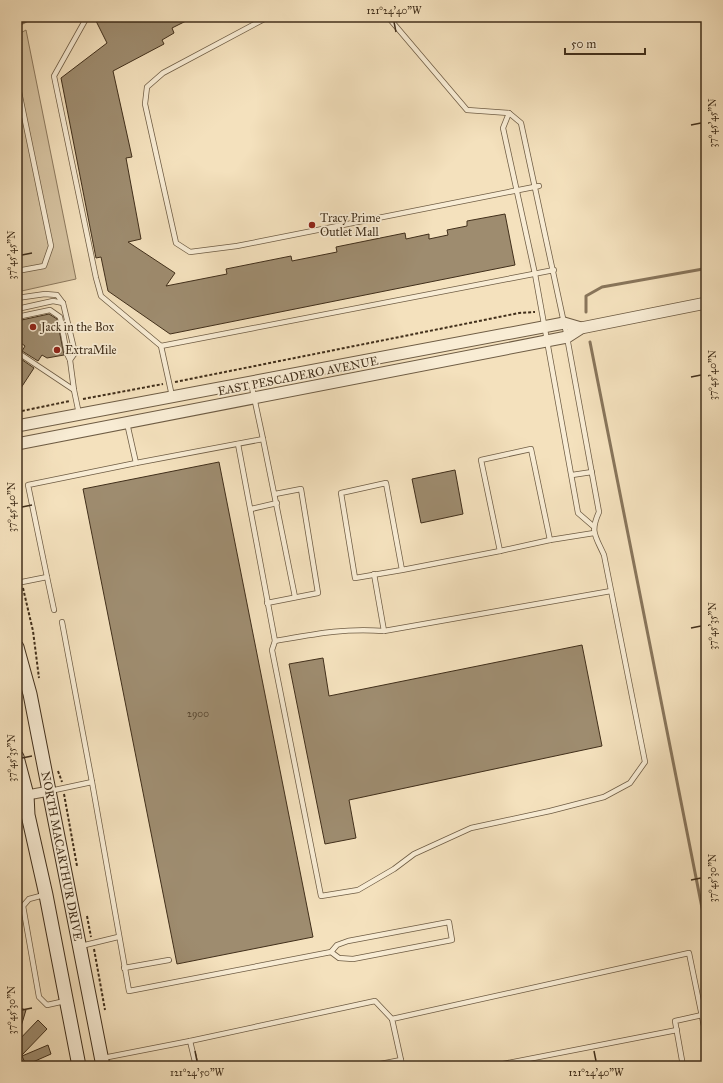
<svg xmlns="http://www.w3.org/2000/svg" width="723" height="1083" font-family="'IM FELL Great Primer',serif">
  <rect width="100%" height="100%" fill="#f4e1bd"/>
  <filter id="stains"><feTurbulence type="fractalNoise" baseFrequency=".005" numOctaves="4"/><feColorMatrix values="0 0 0 0 .2 0 0 0 0 .09 0 0 0 0 .02 0 0 0 .5 -.17"/></filter>
  <radialGradient id="worn" r=".72"><stop offset=".6" stop-color="#630" stop-opacity="0"/><stop offset="1" stop-color="#630" stop-opacity=".3"/></radialGradient>
  <path fill="#d6c3a1" stroke="#8c795e" d="M26 30 76 279 17 292V35Z"/>
  <g fill="none" stroke-linecap="round" stroke-linejoin="round">
    <g stroke="#88755b" stroke-width="3">
      <path d="M17 26 34 17"/>
      <path d="M586 312V296L602 287 703 269"/>
      <path d="M590 342 706 928"/>
    </g>
  </g>
  <g fill="#9e8c6f" stroke="#412f1b">
    <path d="M104 17H194L172 28 174 33 162 40 164 44 113 71 132 157 126 158 141 239 128 242 175 273 166 286 227 274 226 269 291 256 292 261 337 252 336 247 405 233 406 239 429 234V239L448 235 447 230 467 226V221L505 214 515 265 170 334 108 291 101 257 96 258 61 78 107 43 96 21Z"/>
    <path d="M49 314 57 319 64 355 47 358 42 355 38 361 22 351 25 346 18 341 17 321Z"/>
    <path d="M18 357 34 368 17 394V358Z"/>
    <path d="M219 462 313 937 177 964 83 489Z"/>
    <path d="M455 470 463 514 421 523 412 479Z"/>
    <path d="M582 645 602 746 349 800 356 838 325 844 289 664 323 658 329 696Z"/>
    <path d="M17 1007 26 1010 19 1033 17 1032Z"/>
    <path d="M38 1020 47 1029 22 1055 17 1042Z"/>
    <path d="M48 1045 51 1054 26 1065 22 1056Z"/>
  </g>
  <g fill="none" stroke-linecap="round" stroke-linejoin="round">
    <g stroke="#6e5c44" stroke-width="6">
      <g id="service">
        <path d="M87 17 54 76 96 278 101 296 161 346 172 396"/>
        <path d="M268 17 163 73 147 87 145 104 176 243 190 252 237 246 539 186"/>
        <path d="M17 82 51 246 44 266 17 271"/>
        <path d="M509 113 503 128 535 274 578 513 593 526"/>
        <path d="M17 298 45 294 57 295 63 303 75 353 70 360 74 390"/>
        <path d="M17 309 53 301 63 303"/>
        <path d="M17 317 50 310 60 317 67 354 70 360"/>
        <path d="M161 346 554 270"/>
        <path d="M17 352 74 390 79 414"/>
        <path d="M263 439 295 597"/>
        <path d="M238 444 275 641 272 650 321 896 358 890 394 869 414 854 471 828 550 811 604 797 630 783 645 762 604 555C595 535 590 532 599 512L567 337 521 123 509 113 467 110 388 17"/>
        <path d="M136 463 263 439 251 383"/>
        <path d="M572 475 592 472"/>
        <path d="M251 509 277 503"/>
        <path d="M500 551 550 540"/>
        <path d="M402 570 355 578 341 493 386 483 402 570 500 551 481 460 531 449 550 540 594 533"/>
        <path d="M374 574 384 631"/>
        <path d="M47 577 28 485 136 463 127 423"/>
        <path d="M17 583 47 577 54 610"/>
        <path d="M267 603 318 593 301 489 275 494"/>
        <path d="M62 622 92 782 129 991 331 952 339 958 353 959 452 940 449 922 348 941 337 945 331 952"/>
        <path d="M275 641C315 634 343 628 384 631L611 591"/>
        <path d="M50 791 92 782"/>
        <path d="M44 895 29 899 23 906 39 997 47 1005 65 1001"/>
        <path d="M81 946 118 937"/>
        <path d="M124 968 169 960"/>
        <path d="M190 1041 375 1001 392 1019"/>
        <path d="M103 1058 190 1041 196 1066"/>
        <path d="M401 1060 402 1066"/>
        <path d="M370 1066 401 1060 392 1019 689 953 706 1036"/>
        <path d="M493 1066 677 1030"/>
        <path d="M683 1066 675 1021 702 1015"/>
      </g>
    </g>
    <g stroke="#6e5c44" stroke-width="11">
      <g id="minor">
        <path d="M17 797 49 791"/>
        <path d="M17 1062 18 1066"/>
      </g>
    </g>
    <g stroke="#6e5c44" stroke-width="13">
      <g id="tertiary">
        <path d="M17 426 564 323 581 328"/>
        <path d="M17 444 567 337 581 328 706 303"/>
      </g>
    </g>
    <g stroke="#412f1b" stroke-width="15">
      <g id="secondary">
        <path id="s1" d="M17 647 30 694 103 1066"/>
        <path d="M17 757 27 795 28 815 46 895 79 1066"/>
      </g>
    </g>
    <g stroke="#412f1b" stroke-width="2" stroke-dasharray="3 2" stroke-linecap="butt">
      <path d="M175 382 519 313 535 312"/>
      <path d="M83 399 163 384"/>
      <path d="M17 412 70 401"/>
      <path d="M17 556 21 576"/>
      <path d="M23 588 33 631 39 678"/>
      <path d="M58 771 62 782"/>
      <path d="M64 794 77 866"/>
      <path d="M87 916 91 937"/>
      <path d="M94 949 105 1010"/>
    </g>
    <use href="#service" stroke="#f8ecd4" stroke-width="4.5"/>
    <use href="#minor" stroke="#f8ecd4" stroke-width="9"/>
    <use href="#tertiary" stroke="#f8ecd4" stroke-width="11"/>
    <use href="#secondary" stroke="#f8ecd4" stroke-width="13"/>
  </g>
  <path fill="none" stroke="#412f1b" stroke-width="1.5" d="M394 22 396 32M691 125 701 123M22 255 32 253M691 377 701 375M22 507 32 505M691 628 701 626M22 758 32 756M691 880 701 878M22 1010 32 1008M195 1051 197 1061M594 1051 596 1061"/>
  <g fill="#8f2418" stroke="#f8ecd4" stroke-width="1.5">
    <circle cx="312" cy="225" r="4"/>
    <circle cx="33" cy="327" r="4"/>
    <circle cx="57" cy="350" r="4"/>
  </g>
  <g text-anchor="middle" stroke-width="3.5" stroke-linejoin="round" paint-order="stroke">
    <g font-size="10" fill="#584630">
      <text x="198" y="717">2900</text>
    </g>
    <g font-size="12" fill="#412f1b" stroke="#f8ecd4" text-anchor="start">
      <text x="320" y="222">Tracy Prime<tspan x="320" dy="14">Outlet Mall</tspan></text>
      <text x="41" y="331">Jack in the Box</text>
      <text x="65" y="354">ExtraMile</text>
    </g>
    <g font-size="12" fill="#412f1b" stroke="#f8ecd4">
      <text transform="translate(298 376) rotate(-11)" y="4">EAST PESCADERO AVENUE</text>
      <text dy="4" stroke="none"><textPath href="#s1" startOffset="214">NORTH MACARTHUR DRIVE</textPath></text>
    </g>
  </g>
  <rect width="723" height="1083" fill="none" stroke="#f4e1bd" stroke-width="44"/>
  <path d="M565 48v6h80v-6" fill="none" stroke="#412f1b" stroke-width="2"/>
  <text x="571" y="48" font-size="12" fill="#412f1b" stroke="#f8ecd4" stroke-width="3" paint-order="stroke">50 m</text>
  <rect x="22" y="22" width="679" height="1039" fill="none" stroke="#412f1b" stroke-width="1.5"/>
  <g font-size="10" text-anchor="middle" fill="#412f1b">
    <text x="394" y="14">121°24'40"W</text>
    <text transform="translate(712 123) rotate(-90)" y="4">37°45'45"N</text>
    <text transform="translate(11 255) rotate(-90)" y="4">37°45'45"N</text>
    <text transform="translate(712 375) rotate(-90)" y="4">37°45'40"N</text>
    <text transform="translate(11 507) rotate(-90)" y="4">37°45'40"N</text>
    <text transform="translate(712 626) rotate(-90)" y="4">37°45'35"N</text>
    <text transform="translate(11 758) rotate(-90)" y="4">37°45'35"N</text>
    <text transform="translate(712 878) rotate(-90)" y="4">37°45'30"N</text>
    <text transform="translate(11 1010) rotate(-90)" y="4">37°45'30"N</text>
    <text x="197" y="1076">121°24'50"W</text>
    <text x="596" y="1076">121°24'40"W</text>
  </g>
  <rect width="100%" height="100%" filter="url(#stains)"/>
  <rect width="100%" height="100%" fill="url(#worn)"/>
</svg>
